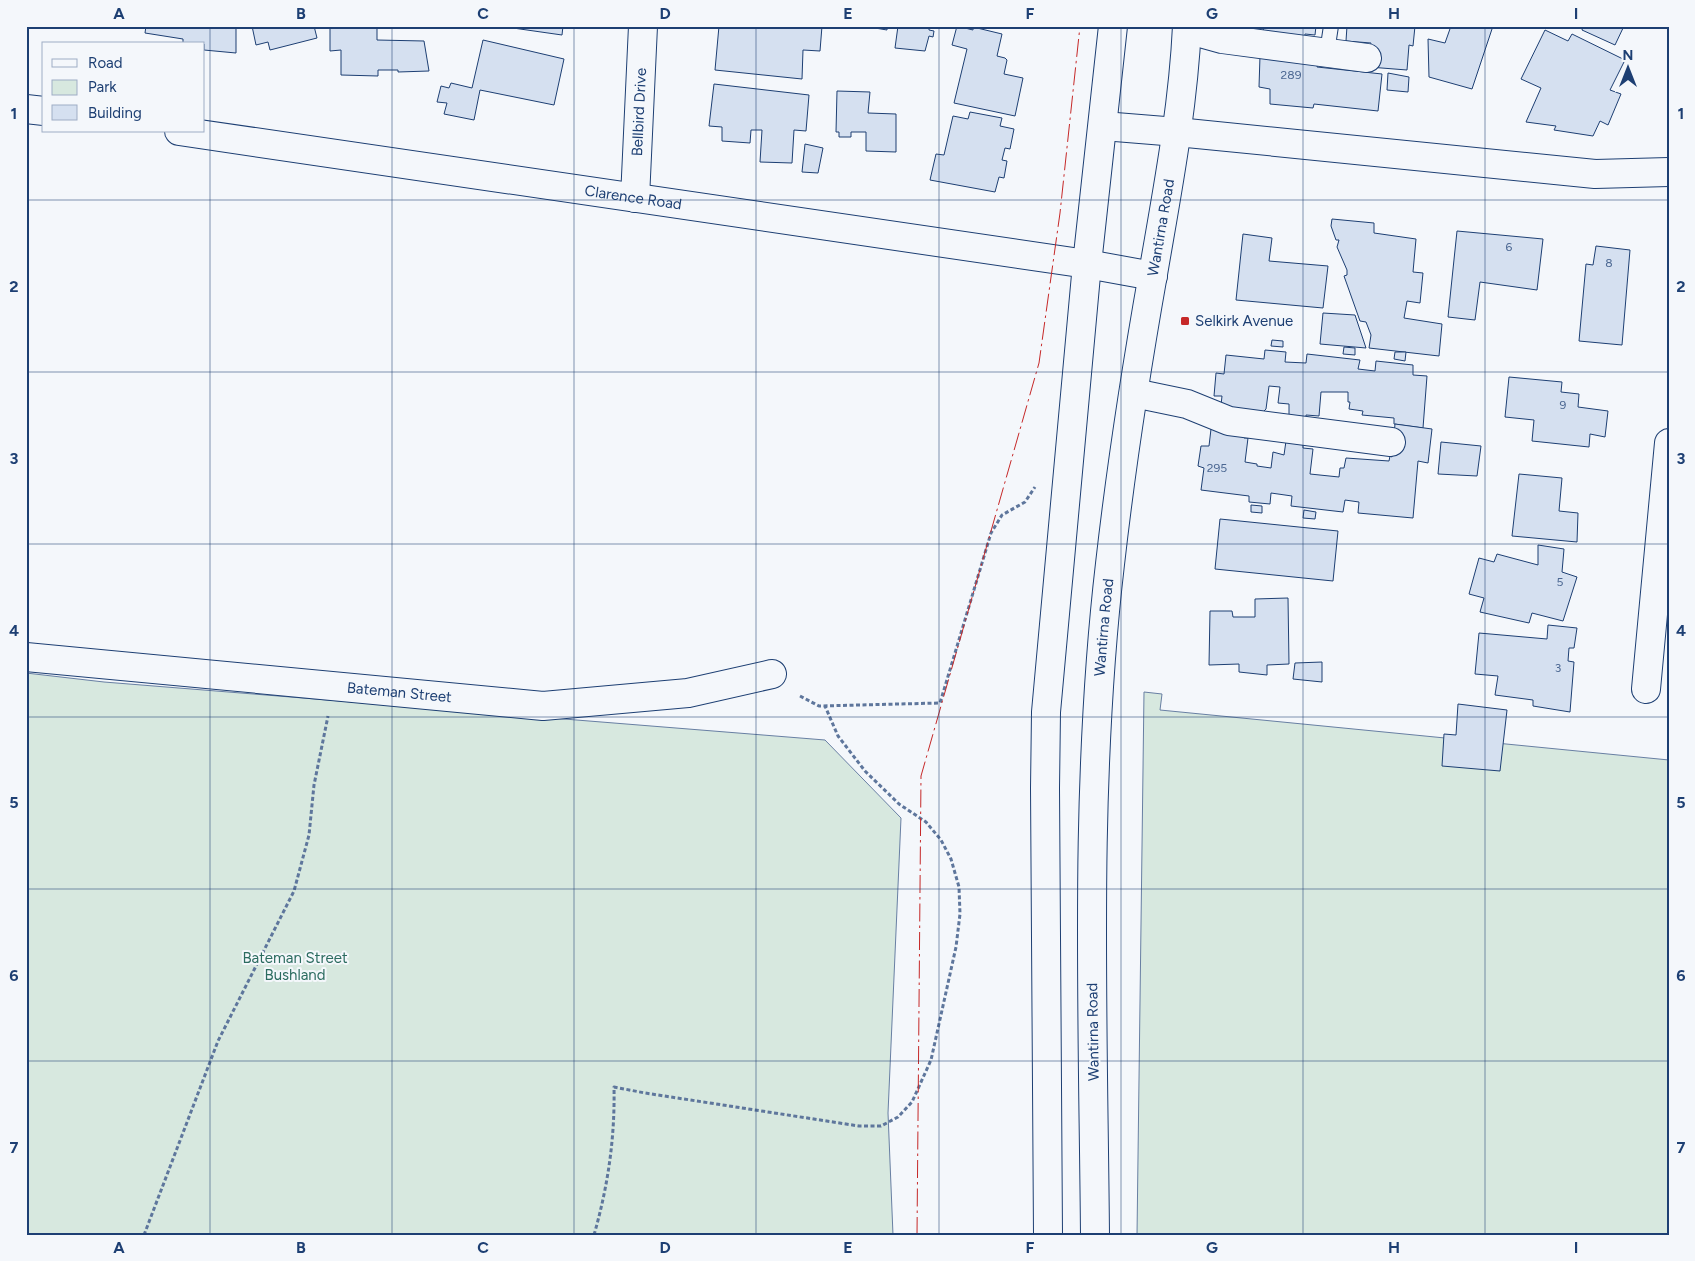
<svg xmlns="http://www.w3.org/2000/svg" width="1695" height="1261" font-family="Figtree,sans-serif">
  <rect width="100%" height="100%" fill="#f4f7fb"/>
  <g fill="#d7e8df" stroke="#687fa3">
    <path d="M26 673 104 682 825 740 901 818 888 1113 893 1235H26Z"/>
    <path d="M1144 692 1162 694 1160 710 1669 760V1235H1137Z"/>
  </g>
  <g fill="#d5e0f0" stroke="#1d3f73">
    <path d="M146 26H236V53L204 50V44H183V39L145 33Z"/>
    <path d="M252 26H314L317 38 270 50 268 42 256 45Z"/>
    <path d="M332 26H377V40L424 41 429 71 398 72V70H378V76L341 75V50L330 51V28Z"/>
    <path d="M499 26H563L562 35Z"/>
    <path d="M719 26H822L820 51 803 50 802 79 715 70Z"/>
    <path d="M875 26H887V30L875 28Z"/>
    <path d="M898 26H923L929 27V30L934 31 933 37 929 36 925 51 895 48Z"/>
    <path d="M957 26 973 30V27L1002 34 997 56 1005 58 1007 60 1004 74 1023 78 1015 116 954 103 967 49 952 45Z"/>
    <path d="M1264 26H1316L1315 35 1305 34 1304 41 1262 36Z"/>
    <path d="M1347 26H1415L1413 46 1409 45 1407 70 1369 67 1371 43 1346 41Z"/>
    <path d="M1451 26H1493L1472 89 1429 77 1428 39 1445 43Z"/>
    <path d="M1583 26H1624L1615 45 1582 30Z"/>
    <path d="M1545 30 1568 41 1572 34 1625 60 1610 90 1621 94 1608 125 1600 121 1593 136 1554 130 1556 126 1526 122 1541 88 1521 79Z"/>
    <path d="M483 40 564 59 554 105 480 90 474 120 444 114 447 103 437 102 441 86 449 88 451 83 472 88Z"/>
    <path d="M1260 56 1318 62 1317 67 1382 74 1378 111 1314 104 1313 108 1270 104V89L1259 87Z"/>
    <path d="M1388 73 1409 77 1408 92 1387 90Z"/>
    <path d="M714 84 809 95 806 131 794 130 792 163 760 162 762 130H751L750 143 722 141V127L709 126Z"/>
    <path d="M837 91 870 92 868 113 896 114V152L866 151V132H851V137H839V132H836Z"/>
    <path d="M970 112 1002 118 1000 126 1014 129 1010 149 1005 148 1002 160 1007 161 1004 178 999 177 995 192 930 180 936 154 944 155 953 116 968 119Z"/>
    <path d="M805 144 823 148 818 173 802 172Z"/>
    <path d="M1332 219 1374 223V233L1416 239 1413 272 1423 273 1420 303 1407 301 1404 318 1442 324 1439 356 1369 348 1371 335 1366 322 1360 321 1344 276 1347 275V270L1337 247 1339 240H1336L1331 226Z"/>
    <path d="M1457 231 1543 239 1537 290 1480 282 1475 320 1448 317Z"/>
    <path d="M1243 234 1272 238 1269 261 1328 266 1323 308 1236 300Z"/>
    <path d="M1596 246 1630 250 1622 345 1579 341 1586 264 1593 265Z"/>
    <path d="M1323 313 1355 315 1366 348 1320 344Z"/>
    <path d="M1272 340 1283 341V347L1271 346Z"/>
    <path d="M1344 347 1355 348V355L1343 354Z"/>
    <path d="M1265 350 1286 352 1285 362 1306 363 1307 354 1360 360 1358 369 1375 371 1376 361 1413 365V375L1427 376 1423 428 1394 424V418L1362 415 1363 411 1349 409 1350 402H1348V392H1321L1319 416 1306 415V419L1289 417V404L1278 403 1280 387 1269 386 1266 409 1259 416 1220 414 1222 396H1214L1216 373 1224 374 1226 355 1264 359Z"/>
    <path d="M1395 352H1406L1405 361 1394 359Z"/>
    <path d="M1509 377 1562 382 1561 392 1579 394 1578 407 1608 411 1605 437 1590 434 1589 447 1532 441 1534 420 1505 417Z"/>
    <path d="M1395 424 1432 429 1428 463 1418 461 1413 518 1358 513 1359 502 1345 500 1343 512 1291 506 1292 496 1271 493 1270 504 1249 502V496L1201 490 1204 468 1198 466 1201 446H1209L1211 429 1244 433V438H1248L1245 462 1257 464V466L1271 468 1273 452 1284 455 1286 441 1303 442V448L1313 449 1310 474 1339 477 1340 468H1344L1346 458 1389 461 1390 456 1392 457Z"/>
    <path d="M1441 442 1481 446 1477 476 1438 474Z"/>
    <path d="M1519 474 1562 478 1559 511 1578 513 1577 542 1512 536Z"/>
    <path d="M1251 505 1262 506V513L1251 512Z"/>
    <path d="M1304 510 1316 512 1315 519 1303 518Z"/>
    <path d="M1220 519 1338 531 1333 581 1215 569Z"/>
    <path d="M1538 545 1564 549 1562 572 1577 577 1563 621 1532 613 1529 623 1480 612 1484 598 1469 594 1479 558 1494 562 1497 554 1538 565Z"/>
    <path d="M1288 598 1289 664 1267 665V675L1239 672V664L1209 665 1210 611H1232L1233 617H1255V599Z"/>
    <path d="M1548 625 1577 628 1574 648H1569L1568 661 1574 662 1570 712 1533 706V700L1495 695 1498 676 1475 674 1479 633 1547 639Z"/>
    <path d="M1322 662V682L1293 679 1295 663Z"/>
    <path d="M1458 704 1507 710 1500 771 1442 766 1444 734 1456 735Z"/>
  </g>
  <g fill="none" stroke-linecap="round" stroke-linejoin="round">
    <g stroke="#1d3f73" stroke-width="16">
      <path id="service" d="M1327 52 1331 26"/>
    </g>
    <g stroke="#1d3f73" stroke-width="30">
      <g id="minor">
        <path d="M1192 26 1204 34 1222 39 1367 58"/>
        <path d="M26 109 44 111"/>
        <path id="s1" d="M179 131 1087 264"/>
        <path d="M1177 132 1595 174 1669 172"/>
        <path id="s2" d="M635 198 643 26"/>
        <path d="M1134 393 1187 404 1229 421 1391 442"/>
        <path id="s3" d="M26 657 543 706 688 693 772 674"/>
        <path d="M1646 689 1669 443"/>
      </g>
    </g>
    <g stroke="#1d3f73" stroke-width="30">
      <g id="primary">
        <path d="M1103 126 1177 132"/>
        <path d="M1087 264 1153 276"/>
        <path d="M1048 1235 1045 788 1046 712 1087 264 1113 26"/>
        <path id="s4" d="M1095 1235C1093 1011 1084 786 1110 564 1121 467 1136 370 1153 274 1167 192 1183 110 1187 26"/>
      </g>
    </g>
    <g stroke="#5e769c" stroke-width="3" stroke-dasharray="4 2.5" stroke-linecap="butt">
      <path d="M800 696 819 706 940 703 991 533 1002 515 1025 502 1035 487"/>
      <path d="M144 1235 218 1041 294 891 309 835 314 785 328 716"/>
      <path d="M594 1235C608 1186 615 1138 614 1087L645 1093 859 1126H881L898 1117 912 1102 931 1060 956 947 960 914 959 887 951 859 941 840 926 822 899 804 865 771 838 736 825 706"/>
    </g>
    <use href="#service" stroke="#f4f7fb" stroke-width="14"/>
    <use href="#minor" stroke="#f4f7fb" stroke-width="28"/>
    <use href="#primary" stroke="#f4f7fb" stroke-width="28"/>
    <path stroke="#c62828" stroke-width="1" stroke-dasharray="18 4 2.5 4" stroke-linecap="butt" d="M917 1235 921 776 1039 363 1060 213 1080 26"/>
  </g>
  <path fill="none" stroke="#1d3f73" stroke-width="1" stroke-opacity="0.55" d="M210 26V1235M392 26V1235M574 26V1235M756 26V1235M939 26V1235M1121 26V1235M1303 26V1235M1485 26V1235M26 200H1669M26 372H1669M26 544H1669M26 717H1669M26 889H1669M26 1061H1669"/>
  <rect fill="#c62828" stroke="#f4f7fb" stroke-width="2" x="1180" y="316" width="10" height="10" rx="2.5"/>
  <g text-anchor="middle" stroke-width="4" stroke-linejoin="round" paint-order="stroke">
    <g font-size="12" fill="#4b6792">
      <text x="1291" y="79">289</text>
      <text x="1509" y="251">6</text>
      <text x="1609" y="267">8</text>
      <text x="1563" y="409">9</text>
      <text x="1217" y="472">295</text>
      <text x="1560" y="586">5</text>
      <text x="1558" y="672">3</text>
    </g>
    <g font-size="15" fill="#1d3f73" stroke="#f4f7fb">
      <text dy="5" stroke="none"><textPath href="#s2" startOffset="86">Bellbird Drive</textPath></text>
      <text dy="5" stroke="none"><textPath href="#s1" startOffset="459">Clarence Road</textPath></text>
      <text dy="5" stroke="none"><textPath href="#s4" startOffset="1012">Wantirna Road</textPath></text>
      <text dy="5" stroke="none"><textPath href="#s4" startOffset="608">Wantirna Road</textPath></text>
      <text dy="5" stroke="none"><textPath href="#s3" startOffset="375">Bateman Street</textPath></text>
      <text transform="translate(1093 1032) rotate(-91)" y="5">Wantirna Road</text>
    </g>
    <g font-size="15" fill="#1d3f73" stroke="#f4f7fb" text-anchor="start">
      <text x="1195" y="326">Selkirk Avenue</text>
    </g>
    <g font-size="15" fill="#2c6c60" stroke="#f4f7fb">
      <text x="295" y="963">Bateman Street<tspan x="295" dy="17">Bushland</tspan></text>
    </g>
  </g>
  <rect width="1695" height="1261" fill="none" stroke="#f4f7fb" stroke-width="55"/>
  <rect x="42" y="42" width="162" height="90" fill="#f4f7fb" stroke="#9eadc5"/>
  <rect x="52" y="59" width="25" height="8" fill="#f4f7fb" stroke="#9eadc5"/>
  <text x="88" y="68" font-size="15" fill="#1d3f73">Road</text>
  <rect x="52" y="80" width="25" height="15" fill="#d7e8df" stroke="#9eadc5"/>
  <text x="88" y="92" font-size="15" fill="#1d3f73">Park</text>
  <rect x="52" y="105" width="25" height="15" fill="#d5e0f0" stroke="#9eadc5"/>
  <text x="88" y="118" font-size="15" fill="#1d3f73">Building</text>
  <g transform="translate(1628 68)" stroke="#f4f7fb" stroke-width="4" paint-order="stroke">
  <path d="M0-4L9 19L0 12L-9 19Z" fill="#1d3f73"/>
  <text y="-8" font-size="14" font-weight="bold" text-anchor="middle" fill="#1d3f73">N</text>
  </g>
  <rect x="28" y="28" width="1640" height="1206" fill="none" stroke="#1d3f73" stroke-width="2"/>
  <g font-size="16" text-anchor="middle" font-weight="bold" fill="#1d3f73">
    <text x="119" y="19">A</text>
    <text x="301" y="19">B</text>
    <text x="483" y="19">C</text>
    <text x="665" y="19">D</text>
    <text x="848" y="19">E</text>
    <text x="1030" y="19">F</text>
    <text x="1212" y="19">G</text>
    <text x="1394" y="19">H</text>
    <text x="1576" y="19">I</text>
    <text x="14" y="119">1</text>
    <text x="1681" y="119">1</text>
    <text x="14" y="292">2</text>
    <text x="1681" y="292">2</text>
    <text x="14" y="464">3</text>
    <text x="1681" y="464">3</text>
    <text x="14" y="636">4</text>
    <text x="1681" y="636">4</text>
    <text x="14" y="808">5</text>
    <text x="1681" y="808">5</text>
    <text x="14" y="981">6</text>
    <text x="1681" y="981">6</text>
    <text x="14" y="1153">7</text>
    <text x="1681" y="1153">7</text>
    <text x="119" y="1253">A</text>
    <text x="301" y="1253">B</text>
    <text x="483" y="1253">C</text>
    <text x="665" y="1253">D</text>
    <text x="848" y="1253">E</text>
    <text x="1030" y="1253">F</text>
    <text x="1212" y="1253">G</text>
    <text x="1394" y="1253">H</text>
    <text x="1576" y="1253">I</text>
  </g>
</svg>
